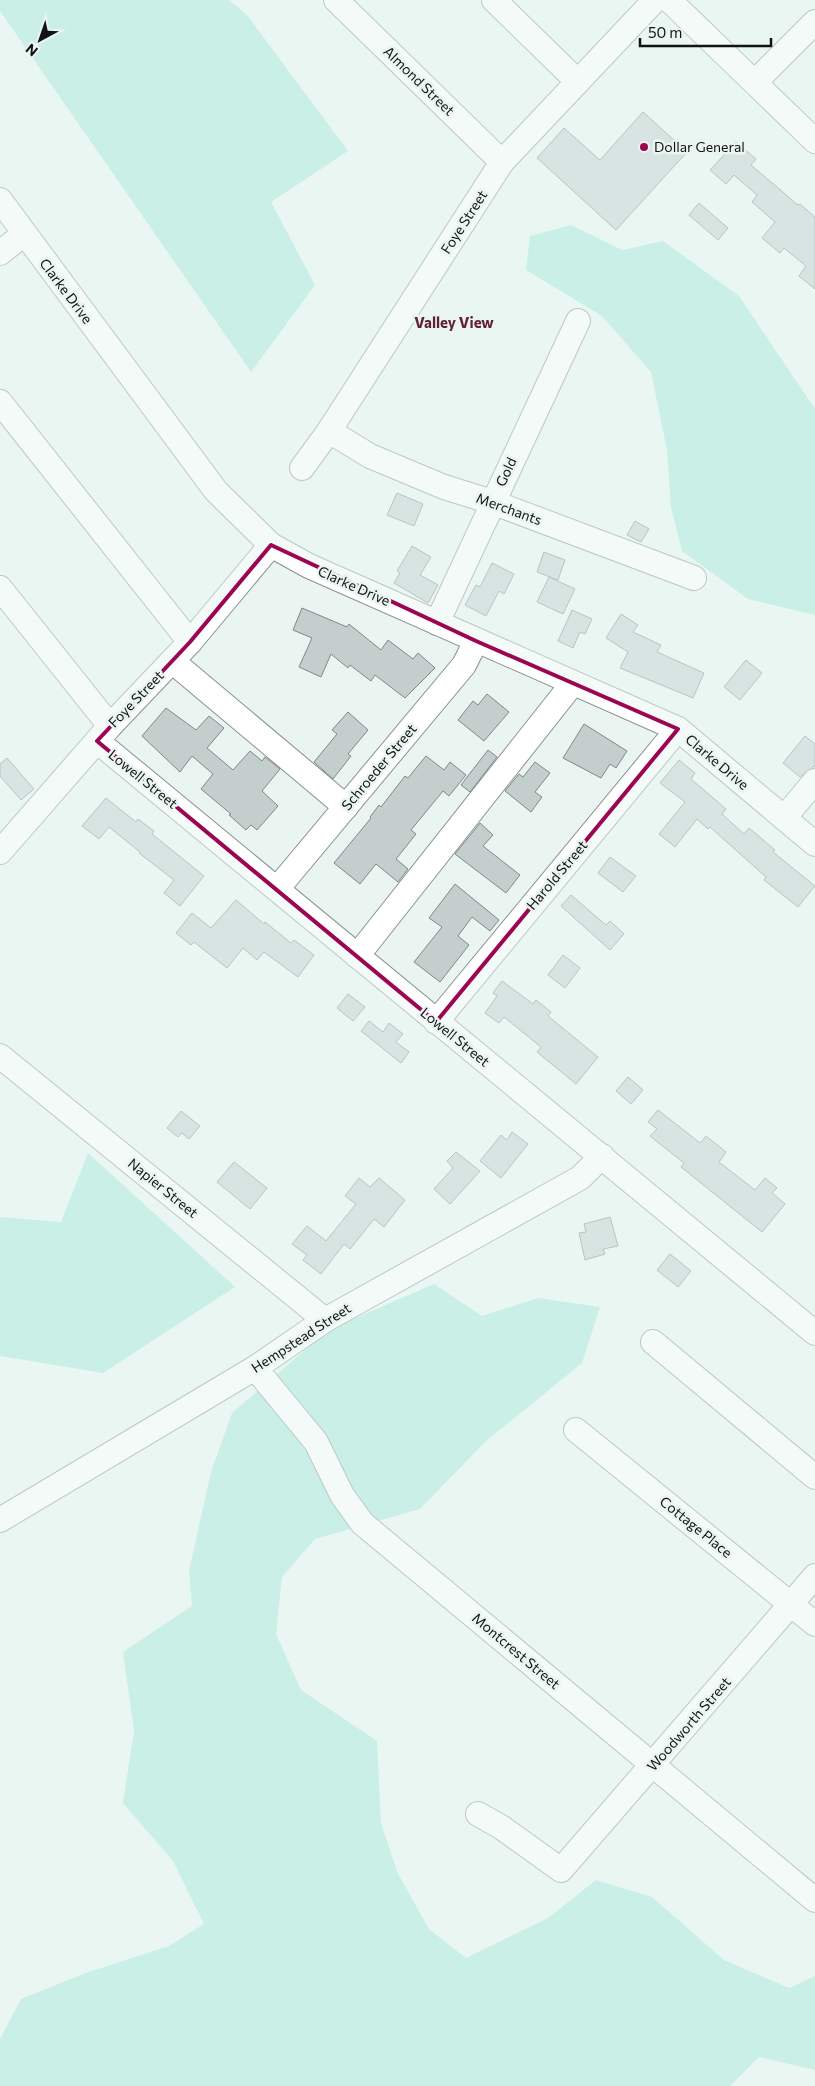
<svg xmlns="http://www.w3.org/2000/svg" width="815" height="2086" font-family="Commissioner,sans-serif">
  <rect width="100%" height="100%" fill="#eaf5f2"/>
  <g fill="#a4e7d9">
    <path d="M0 0H229L247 15 348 151 271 202 315 285 251 372 0 11Z"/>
    <path d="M571 225 622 250 663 241 739 296 815 409V615L748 599 682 551 671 507 667 450 651 372 602 316 526 270 530 236Z"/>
    <path d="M88 1153 235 1287 103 1373 0 1356V1217L61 1222Z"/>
    <path d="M434 1284 482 1316 538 1298 600 1307 582 1363 486 1441 420 1509 315 1539 282 1577 276 1634 301 1690 377 1741 381 1823 398 1874 429 1929 466 1958 548 1918 596 1880 652 1897 724 1960 789 1988 815 1976V2070L759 2057 730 2086H0V2039L21 1999 86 1973 169 1946 204 1924 173 1861 123 1803 134 1731 123 1652 192 1606 189 1571 211 1472 232 1413 328 1330Z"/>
  </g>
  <g fill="#c4cecc" stroke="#7f8987">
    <path d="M643 112 687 152 616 230 537 158 564 128 600 160Z"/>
    <path d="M736 142 756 159 751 165 798 205 800 204 815 217V289L799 276 806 266 784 248 780 253 762 238 775 222 752 202 757 195 734 175 726 184 710 170Z"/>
    <path d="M699 203 728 228 718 240 689 215Z"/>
    <path d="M397 493 423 504 414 526 387 515Z"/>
    <path d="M635 521 649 529 641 542 627 535Z"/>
    <path d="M412 546 431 557 420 575 438 585 428 603 394 583 400 573 397 571Z"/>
    <path d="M544 552 565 560 558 580 537 572Z"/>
    <path d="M492 563 514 574 504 594 499 591 486 616 465 605 476 585 480 587Z"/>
    <path d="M549 577 575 589 563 614 537 602Z"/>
    <path d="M302 608 347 627 349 624 381 650 388 640 413 659 418 653 435 668 405 698 375 675 371 681 350 665 348 668 331 654 321 677 299 667 312 638 293 630Z"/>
    <path d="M572 610 592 619 585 634 580 632 573 648 558 641Z"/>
    <path d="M621 614 638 625 633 632 661 645 657 652 704 673 693 698 620 668 628 652 606 638Z"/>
    <path d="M746 660 762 673 740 700 724 687Z"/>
    <path d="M487 694 509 712 484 741 458 720 473 701 478 705Z"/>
    <path d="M166 708 196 730 209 716 224 728 207 748 233 770 250 751 262 761 265 757 280 769 262 791 278 806 257 830 251 825 246 830 229 815 231 814 201 789 213 774 192 756 180 772 142 736Z"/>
    <path d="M348 712 368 730 348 754 351 756 333 779 314 762 337 734 332 730Z"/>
    <path d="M584 724 627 751 616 768 610 764 601 778 563 758Z"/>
    <path d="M805 736 815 744V766L800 777 783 763Z"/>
    <path d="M488 750 497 757 470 792 461 785Z"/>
    <path d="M426 756 444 770 450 762 466 775 449 796 443 791 411 830 416 834 396 859 408 869 398 882 376 864 360 884 334 863 371 818 370 817 379 805 381 807 405 776 408 778Z"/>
    <path d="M7 758 34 789 21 800 0 776V764Z"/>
    <path d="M679 760 695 773 691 779 726 809 722 814 744 834 749 828 775 850 773 852 815 886 798 907 764 880 766 877 710 827 708 829 697 819 675 847 659 834 685 802 660 783Z"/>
    <path d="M535 762 550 773 535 792 542 797 531 812 505 791 519 774 523 777Z"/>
    <path d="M106 798 136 822 138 819 154 831 152 834 204 876 180 906 164 893 174 880 139 853 140 852 109 827 99 839 82 826Z"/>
    <path d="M480 823 493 835 483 846 520 875 506 893 455 854Z"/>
    <path d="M610 857 636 876 623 892 598 873Z"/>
    <path d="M455 884 499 920 490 931 472 917 458 936 469 945 440 982 414 962 442 927 429 918Z"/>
    <path d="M571 895 606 925 610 921 624 934 610 950 561 906Z"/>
    <path d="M236 900 264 924 265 922 291 943 294 940 314 955 298 977 264 952 257 960 243 948 227 968 194 942 191 945 176 933 192 913 211 928Z"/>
    <path d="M563 955 580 968 565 988 548 975Z"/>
    <path d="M502 981 533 1004 536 1000 551 1012 548 1016 598 1057 576 1084 537 1052 541 1047 504 1017 499 1023 485 1013 497 996 493 993Z"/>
    <path d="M348 994 365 1007 353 1021 337 1008Z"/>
    <path d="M369 1021 383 1032 389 1023 403 1034 396 1042 409 1052 401 1063 361 1031Z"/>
    <path d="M628 1077 643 1090 631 1104 616 1091Z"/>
    <path d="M658 1110 700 1143 706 1136 726 1152 719 1162 755 1190 765 1178 777 1188 772 1193 785 1204 762 1232 681 1167 684 1163 650 1136 657 1129 648 1122Z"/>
    <path d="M181 1111 200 1126 189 1139 182 1133 178 1137 167 1128Z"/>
    <path d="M512 1132 528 1144 501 1178 480 1161 501 1135 507 1140Z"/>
    <path d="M456 1152 480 1171 450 1204 434 1189 453 1168 447 1161Z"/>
    <path d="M234 1162 267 1188 250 1209 217 1182Z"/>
    <path d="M359 1178 370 1187 379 1178 405 1200 384 1227 374 1219 350 1249 344 1244 321 1274 303 1260 307 1255 292 1244 307 1226 326 1241 356 1204 345 1196Z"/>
    <path d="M610 1217 618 1246 603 1249 605 1254 585 1260 579 1233 586 1232 584 1224Z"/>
    <path d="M670 1254 691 1271 678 1287 657 1270Z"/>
  </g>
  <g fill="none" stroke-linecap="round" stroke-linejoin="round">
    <g stroke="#889290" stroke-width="26">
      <g id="minor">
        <path d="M336 0 502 162"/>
        <path d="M494 0 578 82"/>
        <path d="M669 0 815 141"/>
        <path d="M755 82 815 22"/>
        <path d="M0 200 216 491 271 545 309 566 678 729 815 844"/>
        <path d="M0 253 24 234"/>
        <path d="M0 402 190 642"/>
        <path d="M329 431 370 456 444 487 492 502 694 578"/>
        <path d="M302 468 329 431 502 162 655 0"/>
        <path d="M0 588 110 726"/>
        <path d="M437 623 578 321"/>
        <path d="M172 661 346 807"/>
        <path d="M97 741 815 1333"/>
        <path d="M784 818 815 781"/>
        <path d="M0 852 110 726 190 642 271 545"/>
        <path d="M277 889 464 665 476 641"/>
        <path d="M357 956 573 683"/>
        <path d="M436 1022 678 729"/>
        <path d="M0 1056 325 1320"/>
        <path d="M653 1342 815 1477"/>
        <path d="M255 1368 316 1442 342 1495 362 1523 815 1900"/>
        <path d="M576 1430 815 1624"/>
        <path d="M0 1520 255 1368 325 1320 580 1178 602 1156"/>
        <path d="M478 1814 501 1827 561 1870 815 1576"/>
      </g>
    </g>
    <use href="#minor" stroke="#fff" stroke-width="24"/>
  </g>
  <path d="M0 0H815V2086H0ZM271 545 476 641 678 729 436 1022 97 741 190 642Z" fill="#eaf5f2" fill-opacity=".55" fill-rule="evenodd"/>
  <path fill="none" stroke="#9c0551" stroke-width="4" stroke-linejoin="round" d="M271 545 476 641 678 729 436 1022 97 741 190 642Z"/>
  <circle fill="#9c0551" stroke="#eaf5f2" stroke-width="2" cx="644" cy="147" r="5"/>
  <g text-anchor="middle" stroke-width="5" stroke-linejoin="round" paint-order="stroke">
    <g font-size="14" fill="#111413" stroke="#eaf5f2">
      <text transform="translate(419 81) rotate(44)" y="5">Almond Street</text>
      <text transform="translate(464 222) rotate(-57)" y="5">Foye Street</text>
      <text transform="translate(66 291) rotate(53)" y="5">Clarke Drive</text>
      <text transform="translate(506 472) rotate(-65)" y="5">Gold</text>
      <text transform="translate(509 509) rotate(20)" y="5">Merchants</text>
      <text transform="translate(354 586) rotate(24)" y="5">Clarke Drive</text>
      <text transform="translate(136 699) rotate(-46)" y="5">Foye Street</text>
      <text transform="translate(717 762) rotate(40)" y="5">Clarke Drive</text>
      <text transform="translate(379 767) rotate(-50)" y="5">Schroeder Street</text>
      <text transform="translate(143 779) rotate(39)" y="5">Lowell Street</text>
      <text transform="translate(557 875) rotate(-50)" y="5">Harold Street</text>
      <text transform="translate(455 1037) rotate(39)" y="5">Lowell Street</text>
      <text transform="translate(163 1188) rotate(39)" y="5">Napier Street</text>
      <text transform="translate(301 1338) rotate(-33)" y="5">Hempstead Street</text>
      <text transform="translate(696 1527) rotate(39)" y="5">Cottage Place</text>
      <text transform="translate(516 1651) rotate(40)" y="5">Montcrest Street</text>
      <text transform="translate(689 1724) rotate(-49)" y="5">Woodworth Street</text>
    </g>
    <g font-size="14" fill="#111413" stroke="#eaf5f2" text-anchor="start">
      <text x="654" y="152">Dollar General</text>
    </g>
    <g font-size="15" font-weight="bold" fill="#621f39" stroke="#eaf5f2">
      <text x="454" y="328">Valley View</text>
    </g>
  </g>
  <g transform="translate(40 40) rotate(220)" stroke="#eaf5f2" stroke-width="4" paint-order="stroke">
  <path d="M0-4L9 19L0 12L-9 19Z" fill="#111413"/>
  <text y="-8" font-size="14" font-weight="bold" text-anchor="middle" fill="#111413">N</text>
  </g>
  <path d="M640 38v8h131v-8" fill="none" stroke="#111413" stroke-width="2.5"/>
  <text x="648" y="38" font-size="15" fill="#111413" stroke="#eaf5f2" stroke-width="4" paint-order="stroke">50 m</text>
</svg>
